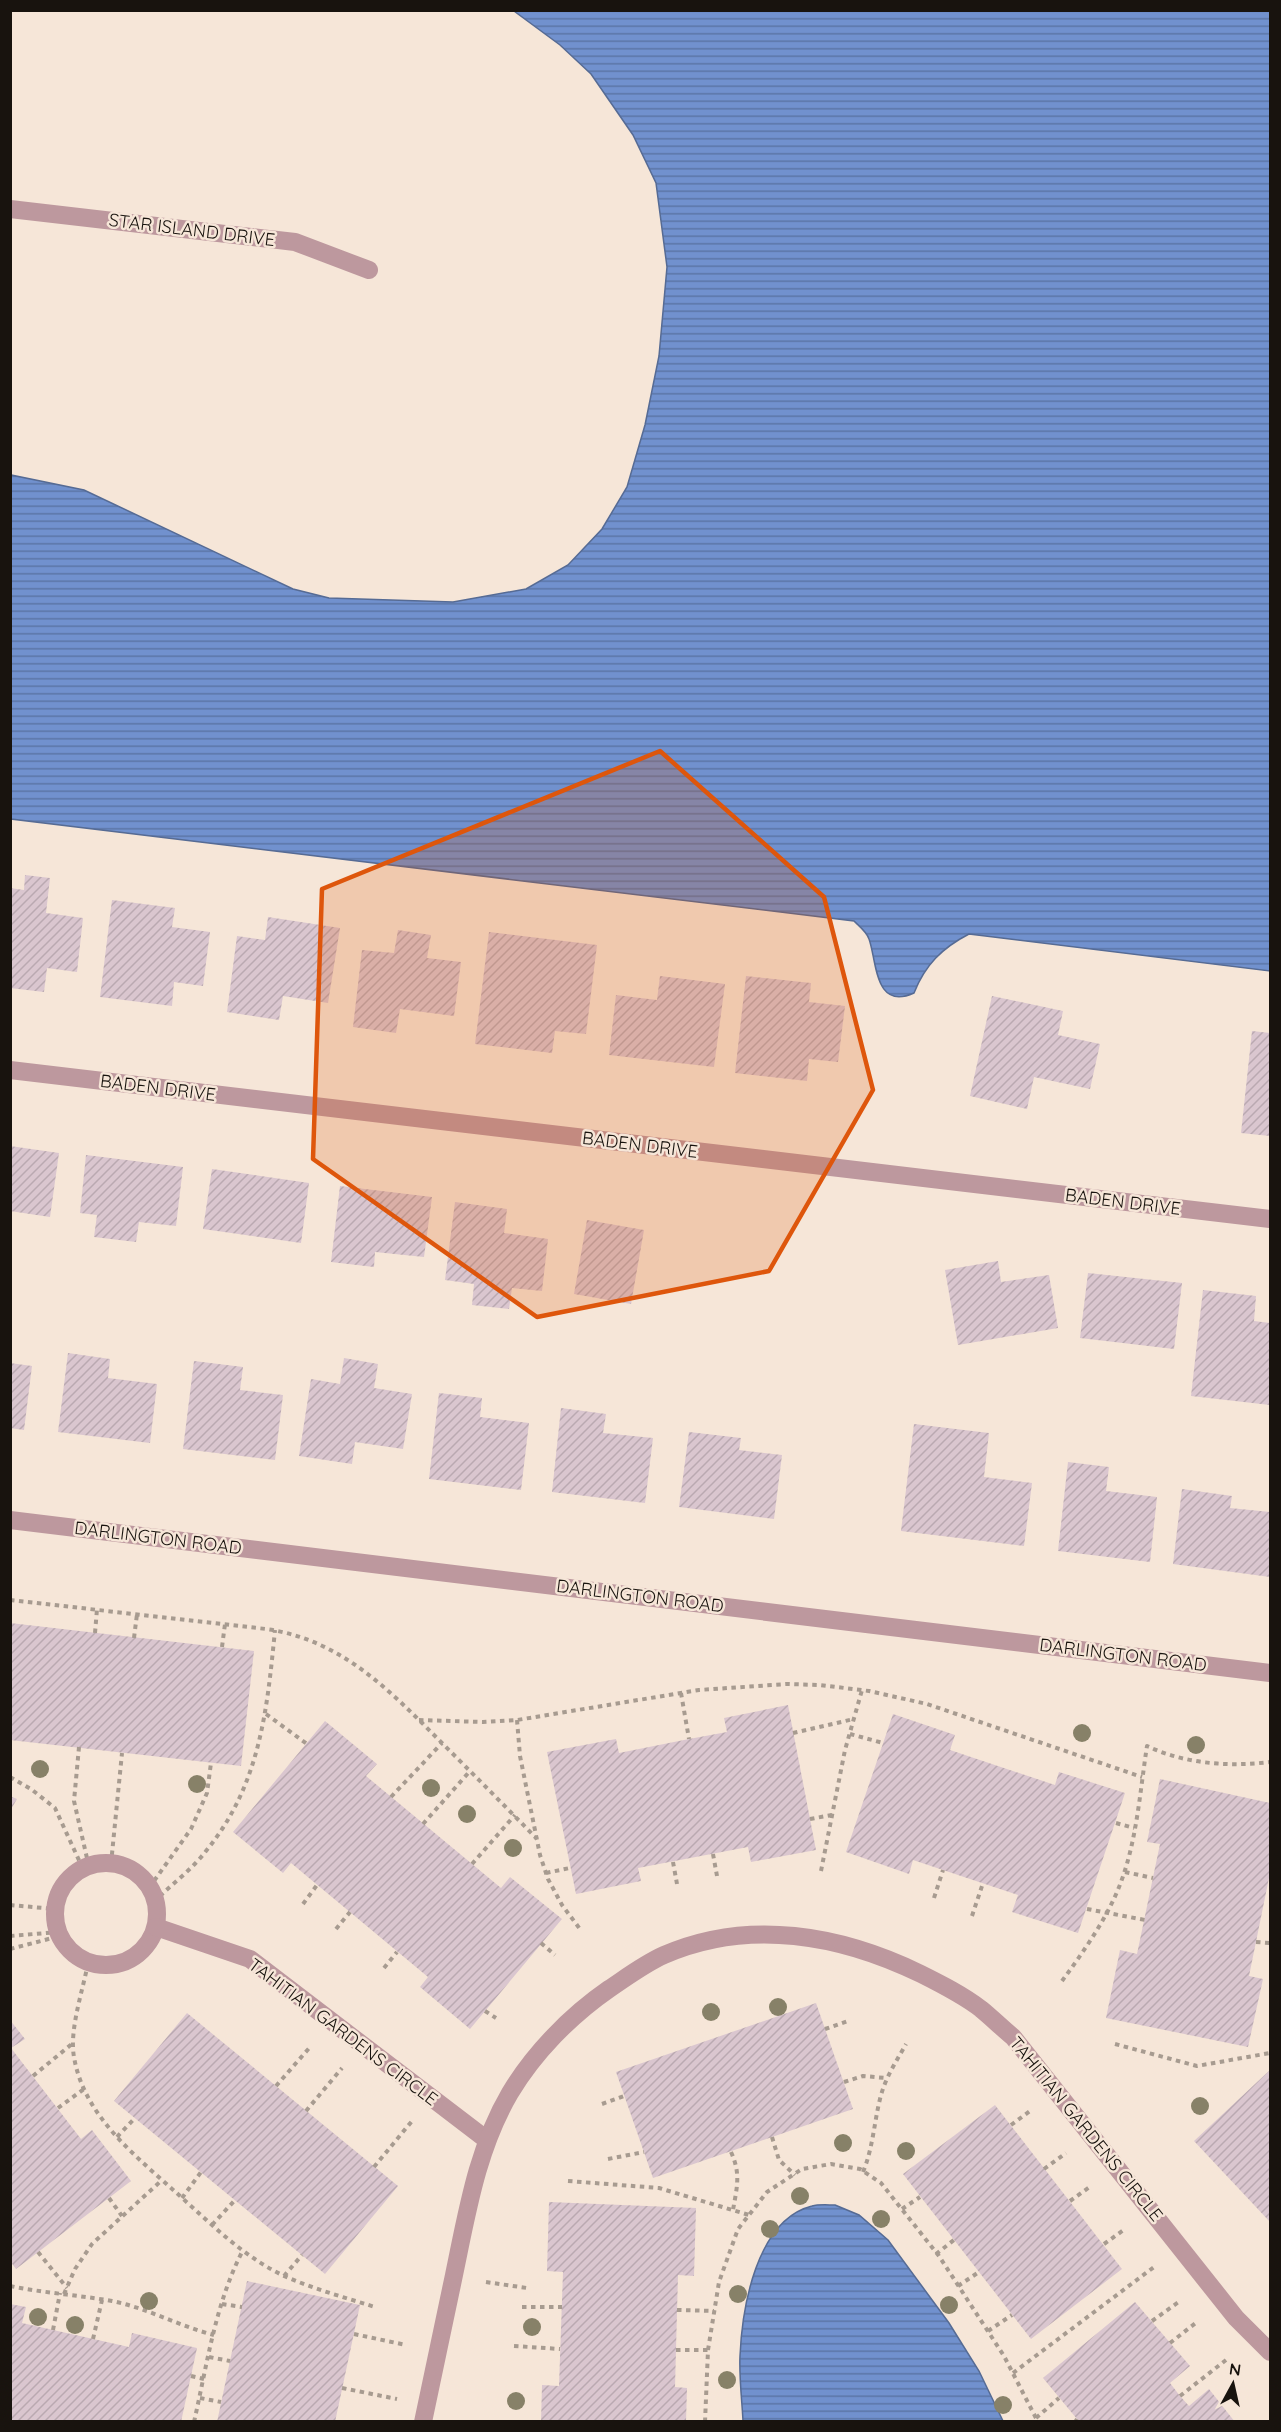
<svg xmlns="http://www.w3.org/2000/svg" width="1281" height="2432" font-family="Quicksand,sans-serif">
  <defs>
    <pattern id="water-rules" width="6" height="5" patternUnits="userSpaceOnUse" patternTransform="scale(1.5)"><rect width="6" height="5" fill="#7191ce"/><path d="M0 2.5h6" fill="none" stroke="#5c75a6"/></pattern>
    <pattern id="building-hatch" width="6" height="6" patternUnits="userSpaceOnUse" patternTransform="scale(1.5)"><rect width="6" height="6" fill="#dac6cf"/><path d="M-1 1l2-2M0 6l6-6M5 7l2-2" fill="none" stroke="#baa9b1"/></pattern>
  </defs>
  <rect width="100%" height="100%" fill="#f6e6d8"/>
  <g fill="url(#water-rules)" stroke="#566b94" stroke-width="1.5">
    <path d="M514 11H1270V971L969 934C942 948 925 965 914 993 874 1011 877 961 869 939 867 932 859 926 854 921L11 819V475L84 490 293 589 329 598 453 602 526 589 568 565 602 529 627 487 645 425 659 356 667 267 656 183 633 135 591 74 560 45Z"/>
    <path d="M835 2205 859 2215 888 2240 949 2323 979 2371 1003 2421H743C742 2400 739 2378 740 2356 742 2309 756 2220 812 2206 819 2204 828 2205 835 2205Z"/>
  </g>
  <g fill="url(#building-hatch)">
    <path d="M25 875 50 878 46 913 83 918 77 972 47 968 44 992 10 988V888L24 890Z"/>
    <path d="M112 900 175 908 172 927 210 932 203 986 174 982 172 1006 100 997Z"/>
    <path d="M268 917 340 928 328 1003 283 996 279 1020 227 1012 237 936 265 940Z"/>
    <path d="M398 930 431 935 427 958 461 962 454 1016 400 1009 396 1033 353 1027 362 950 394 953Z"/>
    <path d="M489 932 597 945 586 1034 555 1031 552 1053 475 1044Z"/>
    <path d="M660 976 725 984 714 1067 609 1055 616 995 657 1000Z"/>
    <path d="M746 976 811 983 809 1002 845 1006 838 1062 809 1059 807 1081 735 1073Z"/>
    <path d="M992 996 1063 1011 1058 1035 1100 1044 1090 1089 1034 1077 1027 1109 970 1096Z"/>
    <path d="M1252 1031 1270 1033V1136L1241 1133Z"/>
    <path d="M10 1146 59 1153 50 1217 10 1211Z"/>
    <path d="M86 1155 183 1167 176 1226 139 1222 136 1242 94 1237 97 1215 80 1213Z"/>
    <path d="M212 1169 309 1183 301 1243 203 1229Z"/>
    <path d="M340 1186 432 1197 424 1257 375 1252 374 1267 331 1262Z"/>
    <path d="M455 1202 507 1209 504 1233 548 1239 542 1291 512 1288 509 1309 472 1305 474 1284 445 1280Z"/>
    <path d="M587 1220 644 1230 631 1304 574 1294Z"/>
    <path d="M998 1261 1001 1282 1049 1275 1058 1328 958 1345 945 1270Z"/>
    <path d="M1088 1273 1182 1283 1174 1349 1080 1338Z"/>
    <path d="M1203 1290 1256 1296 1254 1321 1270 1323V1405L1191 1396Z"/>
    <path d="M68 1353 110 1359 108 1378 157 1384 150 1443 58 1432Z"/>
    <path d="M344 1358 378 1364 374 1388 412 1394 403 1449 355 1442 352 1464 299 1456 311 1379 340 1384Z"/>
    <path d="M194 1361 243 1367 240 1390 283 1395 275 1460 183 1449Z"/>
    <path d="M10 1363 32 1366 24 1430 10 1428Z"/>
    <path d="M439 1393 482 1398 480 1417 529 1423 521 1490 429 1479Z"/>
    <path d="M561 1408 606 1414 603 1433 653 1438 645 1503 552 1492Z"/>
    <path d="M914 1424 989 1433 984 1477 1032 1483 1024 1546 901 1531Z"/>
    <path d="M689 1432 741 1438 739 1450 782 1455 774 1519 679 1507Z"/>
    <path d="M1068 1462 1109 1467 1106 1491 1157 1497 1150 1562 1058 1551Z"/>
    <path d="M1182 1489 1232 1496 1230 1508 1270 1512V1577L1173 1564Z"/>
    <path d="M10 1623 254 1651 241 1766 10 1740Z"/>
    <path d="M788 1705 816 1850 751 1862 748 1847 638 1868 641 1881 576 1894 547 1752 616 1739 619 1753 689 1739 727 1732 724 1718Z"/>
    <path d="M893 1714 955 1735 950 1750 1055 1785 1059 1772 1125 1793 1078 1933 1012 1912 1018 1895 913 1860 909 1874 846 1852Z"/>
    <path d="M325 1721 377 1764 366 1776 501 1888 510 1877 562 1919 470 2029 420 1987 428 1977 291 1863 283 1873 233 1832Z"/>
    <path d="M1160 1779 1270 1803V1873L1249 1976 1263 1979 1248 2047 1106 2018 1120 1950 1137 1954 1160 1844 1147 1842Z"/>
    <path d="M10 1796 17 1799 10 1811Z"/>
    <path d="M816 2003 853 2109 653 2178 616 2072Z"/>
    <path d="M187 2013 398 2186 325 2274 114 2101Z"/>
    <path d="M10 2020 25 2039 11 2048 81 2139 92 2130 131 2181 16 2269 10 2261Z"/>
    <path d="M1270 2070V2222L1194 2141Z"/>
    <path d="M995 2105 1122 2269 1031 2339 903 2174Z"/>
    <path d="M549 2202 696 2208 694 2276 678 2275 675 2387 687 2388 686 2422H541L542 2385 559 2386 563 2272 547 2271Z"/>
    <path d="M247 2281 360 2305 335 2422H217Z"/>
    <path d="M1135 2302 1190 2366 1170 2383 1180 2396 1189 2406 1209 2389 1235 2422H1079L1077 2419 1043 2378Z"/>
    <path d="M10 2304 26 2307 22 2323 129 2347 132 2333 197 2348 181 2422H10Z"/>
  </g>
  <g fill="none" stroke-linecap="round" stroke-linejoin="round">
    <g stroke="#a79b90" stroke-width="4" stroke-dasharray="4.5 4.5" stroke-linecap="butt">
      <path d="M10 1600 266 1629C343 1640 391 1692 443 1744 475 1776 506 1807 537 1839"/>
      <path d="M95 1633 97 1609"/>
      <path d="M134 1638 137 1614"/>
      <path d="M222 1647 225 1624"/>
      <path d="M681 1693 689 1739"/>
      <path d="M266 1714 307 1744"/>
      <path d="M419 1720 483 1722 517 1720 699 1690 787 1684 820 1685 869 1691 927 1704 1142 1777"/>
      <path d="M517 1720 520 1756 540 1855 548 1879 562 1905 580 1929"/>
      <path d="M793 1733 854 1719"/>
      <path d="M850 1734 883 1743"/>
      <path d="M79 1747 74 1801 89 1867"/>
      <path d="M10 1777 31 1789 55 1808 83 1869"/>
      <path d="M391 1797 442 1743"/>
      <path d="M810 1819 832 1815"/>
      <path d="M1116 1823 1134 1828"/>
      <path d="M423 1824 470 1771"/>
      <path d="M713 1854 717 1876"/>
      <path d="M673 1862 677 1884"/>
      <path d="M111 1864 122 1753"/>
      <path d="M472 1864 515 1815"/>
      <path d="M821 1871 845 1750 862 1690"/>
      <path d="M1125 1872 1153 1878"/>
      <path d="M546 1873 570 1868"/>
      <path d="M149 1888 191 1829 207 1793 211 1763"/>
      <path d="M160 1896C175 1882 193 1868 206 1851 260 1785 267 1711 275 1630"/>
      <path d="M934 1898 943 1870"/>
      <path d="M303 1904 317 1885"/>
      <path d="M10 1905 55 1909"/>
      <path d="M1087 1909 1145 1920"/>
      <path d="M972 1916 983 1883"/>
      <path d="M336 1929 350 1912"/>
      <path d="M10 1936 58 1932"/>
      <path d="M1256 1942 1270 1943"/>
      <path d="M541 1943 555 1955"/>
      <path d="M10 1949 60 1936"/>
      <path d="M88 1963C83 1990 69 2030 74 2057 84 2117 137 2157 180 2196 212 2225 241 2254 280 2274 310 2288 343 2297 375 2307"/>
      <path d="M384 1968 397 1952"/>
      <path d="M1062 1981C1084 1951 1108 1917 1121 1882 1137 1839 1140 1791 1147 1746 1185 1764 1229 1767 1270 1762"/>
      <path d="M485 2011 496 2018"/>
      <path d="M825 2029 848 2021"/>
      <path d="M1115 2044 1197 2066 1270 2053"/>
      <path d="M33 2076 73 2043"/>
      <path d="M844 2082 863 2076 886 2078"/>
      <path d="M276 2086 311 2046"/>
      <path d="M602 2104 624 2096"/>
      <path d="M58 2108 84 2089"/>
      <path d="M306 2111 342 2068"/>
      <path d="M1011 2125 1030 2111"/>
      <path d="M117 2137 135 2118"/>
      <path d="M772 2137 779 2160 795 2175"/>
      <path d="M731 2152C741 2174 737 2187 733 2210"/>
      <path d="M608 2159 644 2152"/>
      <path d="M374 2167 412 2121"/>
      <path d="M1044 2169 1066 2153"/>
      <path d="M863 2172C873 2148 874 2123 880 2099 885 2078 896 2062 906 2044"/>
      <path d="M568 2181 659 2188 749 2215"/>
      <path d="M109 2198 122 2216"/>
      <path d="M182 2198 201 2172"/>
      <path d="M1070 2201 1091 2186"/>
      <path d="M902 2209 920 2197"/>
      <path d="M212 2225 235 2200"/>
      <path d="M1104 2244 1125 2229"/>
      <path d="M38 2252 67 2288"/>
      <path d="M936 2254 954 2240"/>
      <path d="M284 2276 302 2255"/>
      <path d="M486 2282 527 2288"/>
      <path d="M10 2286C44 2293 78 2295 112 2301 147 2308 179 2326 214 2335"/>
      <path d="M958 2286 979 2272"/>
      <path d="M64 2294 75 2269 92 2244 162 2180"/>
      <path d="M222 2304 242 2307"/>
      <path d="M522 2307H562"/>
      <path d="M677 2310 714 2311"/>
      <path d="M1152 2321 1180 2301"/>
      <path d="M53 2330 60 2293"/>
      <path d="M988 2331 1012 2315"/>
      <path d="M354 2334 406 2345"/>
      <path d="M93 2339 102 2300"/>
      <path d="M1170 2343 1197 2322"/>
      <path d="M514 2346 560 2349"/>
      <path d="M676 2350H708"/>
      <path d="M209 2357 230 2361"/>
      <path d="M1013 2373 1154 2267"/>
      <path d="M191 2376 204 2379"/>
      <path d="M342 2388 397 2399"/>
      <path d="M1180 2396 1226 2360"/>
      <path d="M200 2398 221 2402"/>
      <path d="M1036 2418 1059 2398"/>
      <path d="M194 2422C207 2365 215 2305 242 2252"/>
      <path d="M705 2422 708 2350 719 2282 738 2229 767 2192 802 2169 831 2164 860 2169 881 2183 939 2256 1004 2356 1038 2422"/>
      <path d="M1075 2422 1077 2419"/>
    </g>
    <g stroke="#bd989e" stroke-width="18">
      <path d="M10 209 295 242 369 270"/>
      <path d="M10 1070 1270 1219"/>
      <path d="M10 1520 1270 1673"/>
      <circle cx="106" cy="1914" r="51"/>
      <path d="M156 1927 250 1959 487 2140"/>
      <path d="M423 2422C433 2373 444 2324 454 2275 467 2213 477 2149 510 2093 534 2053 570 2016 609 1989 627 1977 644 1964 664 1955 749 1918 841 1935 921 1974 941 1984 963 1995 981 2009 992 2018 1002 2028 1013 2037L1236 2318 1270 2352"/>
    </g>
  </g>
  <g fill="#878168">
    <circle cx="1082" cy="1733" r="9"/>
    <circle cx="1196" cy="1745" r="9"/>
    <circle cx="40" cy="1769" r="9"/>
    <circle cx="197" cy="1784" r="9"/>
    <circle cx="431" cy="1788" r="9"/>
    <circle cx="467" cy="1814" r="9"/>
    <circle cx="513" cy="1848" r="9"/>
    <circle cx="778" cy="2007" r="9"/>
    <circle cx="711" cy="2012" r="9"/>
    <circle cx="1200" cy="2106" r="9"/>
    <circle cx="843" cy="2143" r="9"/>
    <circle cx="906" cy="2151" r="9"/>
    <circle cx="800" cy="2196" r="9"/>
    <circle cx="881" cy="2219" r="9"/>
    <circle cx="770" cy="2229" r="9"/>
    <circle cx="738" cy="2294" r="9"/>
    <circle cx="149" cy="2301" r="9"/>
    <circle cx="949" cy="2305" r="9"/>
    <circle cx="38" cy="2317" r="9"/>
    <circle cx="75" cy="2325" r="9"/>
    <circle cx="532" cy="2327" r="9"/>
    <circle cx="727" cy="2380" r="9"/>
    <circle cx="516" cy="2401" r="9"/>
    <circle cx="1003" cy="2405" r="9"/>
  </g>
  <path fill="#de560c" fill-opacity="0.2" stroke="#de560c" stroke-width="4.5" stroke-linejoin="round" d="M660 751 824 897 873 1090 769 1271 537 1317 313 1159 322 889Z"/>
  <g text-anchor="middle" stroke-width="5" stroke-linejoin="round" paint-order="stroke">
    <g font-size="18" fill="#18130e" stroke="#f6e6d8">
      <text transform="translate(192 230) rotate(7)" y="6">STAR ISLAND DRIVE</text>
      <text transform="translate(158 1088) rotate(7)" y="6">BADEN DRIVE</text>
      <text transform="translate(640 1145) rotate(7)" y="6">BADEN DRIVE</text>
      <text transform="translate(1123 1202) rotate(7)" y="6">BADEN DRIVE</text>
      <text transform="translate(158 1538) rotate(7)" y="6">DARLINGTON ROAD</text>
      <text transform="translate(640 1596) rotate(7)" y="6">DARLINGTON ROAD</text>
      <text transform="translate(1123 1655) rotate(7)" y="6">DARLINGTON ROAD</text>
      <text transform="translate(343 2032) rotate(37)" y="6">TAHITIAN GARDENS CIRCLE</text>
      <text transform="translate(1086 2129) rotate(51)" y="6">TAHITIAN GARDENS CIRCLE</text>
    </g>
  </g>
  <rect width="1281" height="2432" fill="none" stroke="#18130e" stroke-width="24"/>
  <g transform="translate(1233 2384) rotate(8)" stroke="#f6e6d8" stroke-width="4.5" paint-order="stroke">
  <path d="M0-4.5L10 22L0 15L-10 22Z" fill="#18130e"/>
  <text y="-9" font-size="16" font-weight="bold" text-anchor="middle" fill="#18130e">N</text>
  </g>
</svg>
